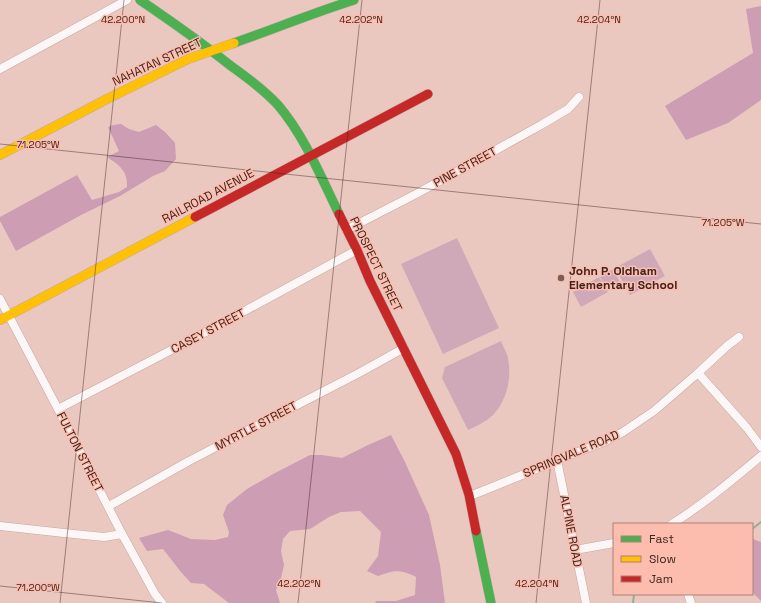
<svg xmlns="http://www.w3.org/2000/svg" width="761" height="603" font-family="'Space Grotesk',sans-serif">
  <rect width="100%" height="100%" fill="#eac8c0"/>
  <g fill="#d0a9b9">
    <path d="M457 238 499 328 443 354 401 264Z"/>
    <path d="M650 249 665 276 630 295 615 268Z"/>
    <path d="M613 269 620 282 607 289 600 277Z"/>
    <path d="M599 277 608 292 581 307 573 292Z"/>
    <path d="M501 341C503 347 507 352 508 358 512 378 507 401 492 416 485 422 477 426 468 430L442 378 445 367Z"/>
  </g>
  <g fill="#cc9db3">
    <path d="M761 6V100L728 123 686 140 665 106 753 53 746 9Z"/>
    <path d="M121 124 129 129 139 132 156 125 165 132 175 143 176 159 165 171 153 176 120 196 81 215 16 251 0 221V217L77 175 92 200 119 192 127 187C128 171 119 165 107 157L119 151 108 127 113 125Z"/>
    <path d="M391 435 404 460 429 515 440 565 445 603H375L376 601H396L415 595 416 577C401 569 394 570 378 576L367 571 378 556 381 532 360 511 341 512 329 517 310 529 290 531 283 539 281 551 284 565 281 578 276 590 280 603H229L204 584 191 583 181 572 163 549 147 551 139 538 168 530 191 539 215 540 228 537 229 532 223 515 227 505 247 489 275 473 310 455H322L342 458 368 445Z"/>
    <path d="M753 539 761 542V601L752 592Z"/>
  </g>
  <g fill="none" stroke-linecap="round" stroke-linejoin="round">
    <g stroke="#8db290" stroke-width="2">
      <path d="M752 529 761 522"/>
      <path d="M633 603 634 594"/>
    </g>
    <g stroke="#c3a8a2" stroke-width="9">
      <g id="street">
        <path d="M0 69 127 0"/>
        <path d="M346 230 418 193 541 125 568 109 579 97"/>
        <path d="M0 299 58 409 122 534 155 594 162 603"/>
        <path d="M698 373 747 428 761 447"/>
        <path d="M58 409 204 333 357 250"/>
        <path d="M557 460 586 603"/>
        <path d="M469 495 475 494 527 473 557 460 604 442 623 432 654 411 698 373 727 346 739 337"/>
        <path d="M109 506 189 461 359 373 404 348"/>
        <path d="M672 524C704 504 732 480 761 456"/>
        <path d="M0 526 64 533 104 537 122 534"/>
        <path d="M575 550 614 543"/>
        <path d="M688 594 691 603"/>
      </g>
    </g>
    <g stroke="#c3a8a2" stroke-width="10">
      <g id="fast">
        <path d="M140 0C171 21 202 43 231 66 248 78 264 90 278 105 305 137 321 177 339 214"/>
        <path d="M234 43C274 29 313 13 354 0"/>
        <path d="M476 531 491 603"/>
      </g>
    </g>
    <g stroke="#c3a8a2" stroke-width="10">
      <g id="slow">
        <path d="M0 155 107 99 188 59 234 43"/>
        <path d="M0 320 195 217"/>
      </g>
    </g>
    <g stroke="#c3a8a2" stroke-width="10">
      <g id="jam">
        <path d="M339 214 357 250 370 281 456 454 469 495 476 531"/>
        <path d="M195 217 428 94"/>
      </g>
    </g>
    <use href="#street" stroke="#fcf7f6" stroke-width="8"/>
    <use href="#fast" stroke="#4caf50" stroke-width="9"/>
    <use href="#slow" stroke="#ffc107" stroke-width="9"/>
    <use href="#jam" stroke="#c62828" stroke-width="9"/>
  </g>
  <path fill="none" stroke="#3c241f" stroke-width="1" stroke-opacity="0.45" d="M0 144 761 224M0 586 162 603M60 603 124 0M298 603 362 0M536 603 600 0"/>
  <circle fill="#795d57" stroke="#fcbdae" stroke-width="1.5" cx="561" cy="278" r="4"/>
  <g text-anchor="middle" stroke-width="3" stroke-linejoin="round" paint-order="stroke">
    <g font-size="12" fill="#3c241f" stroke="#fcbdae">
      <text transform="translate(157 62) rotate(-25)" y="4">NAHATAN STREET</text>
      <text transform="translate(465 167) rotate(-29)" y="4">PINE STREET</text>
      <text transform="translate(208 196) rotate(-28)" y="4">RAILROAD AVENUE</text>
      <text transform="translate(376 264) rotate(64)" y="4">PROSPECT STREET</text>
      <text transform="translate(208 331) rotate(-28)" y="4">CASEY STREET</text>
      <text transform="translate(256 426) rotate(-28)" y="4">MYRTLE STREET</text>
      <text transform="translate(80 452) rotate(63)" y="4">FULTON STREET</text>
      <text transform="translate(571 454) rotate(-23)" y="4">SPRINGVALE ROAD</text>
      <text transform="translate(571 531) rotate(79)" y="4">ALPINE ROAD</text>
    </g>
    <g font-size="12" font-weight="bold" fill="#3c241f" stroke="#fcbdae" text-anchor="start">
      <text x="569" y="275">John P. Oldham<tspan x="569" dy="14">Elementary School</tspan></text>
    </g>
  </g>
  <g font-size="10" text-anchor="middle" fill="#3c241f" stroke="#fcbdae" stroke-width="3" stroke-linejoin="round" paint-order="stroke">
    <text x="123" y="23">42.200°N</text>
    <text x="361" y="23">42.202°N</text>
    <text x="599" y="23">42.204°N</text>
    <text x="38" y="148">71.205°W</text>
    <text x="723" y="226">71.205°W</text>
    <text x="299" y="587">42.202°N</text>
    <text x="537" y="587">42.204°N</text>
    <text x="38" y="591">71.200°W</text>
  </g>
  <rect x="613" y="523" width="140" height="72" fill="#fcbdae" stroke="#af8075"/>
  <rect x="621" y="536" width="20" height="6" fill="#4caf50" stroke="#af8075"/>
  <text x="649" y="543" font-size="12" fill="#3c241f">Fast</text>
  <rect x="621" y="556" width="20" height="6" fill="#ffc107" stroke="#af8075"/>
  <text x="649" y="563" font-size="12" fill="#3c241f">Slow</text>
  <rect x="621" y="576" width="20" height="6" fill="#c62828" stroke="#af8075"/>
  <text x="649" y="583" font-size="12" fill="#3c241f">Jam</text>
</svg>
